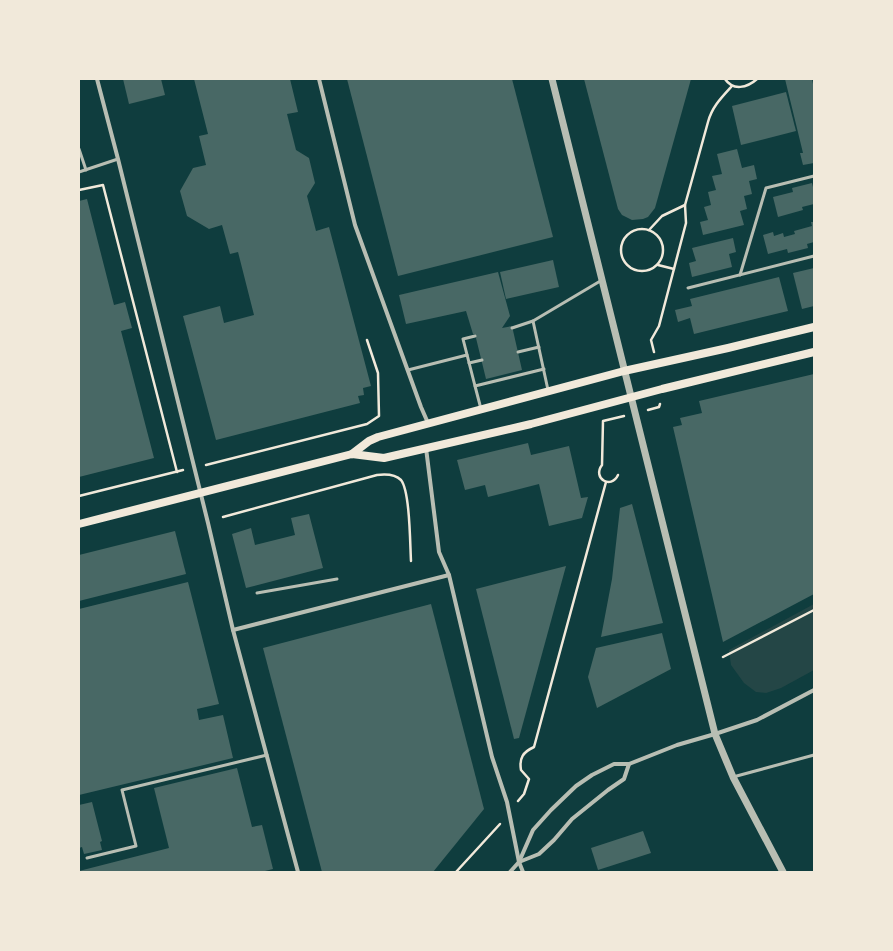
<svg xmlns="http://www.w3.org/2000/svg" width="893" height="951" font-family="'Archivo Narrow',sans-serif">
  <rect width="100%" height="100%" fill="#0f3d3e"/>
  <path fill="#244646" d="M814 604V670L781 688 766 693 756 692 744 683 731 665 729 650Z"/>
  <g fill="#486865">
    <path d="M123 79H161L165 95 129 104Z"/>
    <path d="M194 79H290L298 112 287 114 296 150 309 158 315 183 307 196 316 231 329 227 371 386 363 388 364 395 358 396 360 403 216 440 183 316 220 306 224 323 254 315 238 252 230 254 222 225 209 229 187 216 180 191 193 168 206 165 199 136 208 134Z"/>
    <path d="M347 79H512L553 237 398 276Z"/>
    <path d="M584 79H691L655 208 648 217 643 219 632 220 622 215 618 209Z"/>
    <path d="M785 79H812L814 89V163L803 165 800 153H803Z"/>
    <path d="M786 92 796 131 741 145 732 106Z"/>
    <path d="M737 149 742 168 754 165 757 179 749 181 752 194 744 196 747 209 740 211 744 225 703 235 700 222 708 220 704 207 711 205 708 192 716 190 712 176 722 174 717 154Z"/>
    <path d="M812 183 813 187H814V204L802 207 803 210 778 217 773 197 793 192 792 188Z"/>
    <path d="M87 199 114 305 125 302 132 328 121 331 154 458 79 477V201Z"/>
    <path d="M811 222H814V242L807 244 808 248 788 253 787 249 768 254 763 235 773 232 774 236 783 233 784 237 795 234 794 231 812 226Z"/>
    <path d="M733 238 736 252 729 254 732 267 692 277 689 263 696 261 692 248Z"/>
    <path d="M553 260 559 287 506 299 500 272Z"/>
    <path d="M814 268V306L802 309 793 273Z"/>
    <path d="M498 272 510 316 502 328 512 326 522 370 486 379 475 334H473L466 311 406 324 399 295Z"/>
    <path d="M779 277 788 311 694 334 690 318 678 322 675 310 692 306 690 299Z"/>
    <path d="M814 374V594L723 642 673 427 682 425 680 418 702 413 699 401Z"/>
    <path d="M528 443 531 455 569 446 581 498 588 497 582 518 549 526 539 484 488 497 485 485 465 490 457 460Z"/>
    <path d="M632 504 663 623 601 637 612 579 620 508Z"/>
    <path d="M309 514 323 568 246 588 232 534 251 528 255 545 295 535 291 518Z"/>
    <path d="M175 531 186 574 79 601V555Z"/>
    <path d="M566 566 519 738 514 739 476 589Z"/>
    <path d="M188 582 219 704 197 709 199 720 223 715 233 758 79 795V609Z"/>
    <path d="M431 604 484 809 433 872H322L263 648Z"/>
    <path d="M662 633 671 669 597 708 588 677 596 648Z"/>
    <path d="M237 768 252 827 262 825 273 869 261 872H79V871L169 848 154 788Z"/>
    <path d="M92 802 102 841 100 842 102 850 84 854 82 847 79 848V805Z"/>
    <path d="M643 831 651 853 598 870 591 848Z"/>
  </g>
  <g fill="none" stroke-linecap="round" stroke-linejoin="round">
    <g stroke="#f1e9da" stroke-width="2.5">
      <path d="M725 79C733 91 747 88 757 79"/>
      <path d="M79 190 103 185 177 472"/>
      <circle cx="642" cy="250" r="21"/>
      <path d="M649 230 662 216 685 205"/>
      <path d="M658 265 674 269"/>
      <path d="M654 352 651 340 659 326 686 223 685 205 708 122C712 107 721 98 732 86"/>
      <path d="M648 410 659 407 660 404"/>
      <path d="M206 465 367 424 379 416 378 373 367 340"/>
      <path d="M618 475C611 490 592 478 602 465L603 421 624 416"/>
      <path d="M79 496 183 470"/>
      <path d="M223 517 377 475C385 474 395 474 401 480 410 491 410 544 411 561"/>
      <path d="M723 657 814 610"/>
      <path d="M518 801 524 794 529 779 521 770C519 758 523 752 534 747L606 482"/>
      <path d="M456 872 500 824"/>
    </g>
    <g stroke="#b8beb3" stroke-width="3">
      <path d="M79 149 86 170"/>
      <path d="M79 172 118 159"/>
      <path d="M740 275 766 188 814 176"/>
      <path d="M688 288 814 256"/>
      <path d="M512 328 533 321"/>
      <path d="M475 336 463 339 475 386 544 369"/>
      <path d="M518 352 539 347"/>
      <path d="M469 363 482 360"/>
      <path d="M408 370 467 355"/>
      <path d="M475 386 481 409"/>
      <path d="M548 390 533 321 602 280"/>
      <path d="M257 593 337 579"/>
      <path d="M733 777 814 755"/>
      <path d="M87 858 136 846 122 790 267 755"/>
    </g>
    <g stroke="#b8beb3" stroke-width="4">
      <path d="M97 79 118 159 208 523 233 630 298 872"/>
      <path d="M319 79 355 225 421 407 428 423"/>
      <path d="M426 448 439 552 449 575 492 757 507 802 519 862 523 872"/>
      <path d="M233 630 449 575"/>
      <path d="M519 862 539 854 554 840 572 819 608 790 624 779 629 764"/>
      <path d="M510 872 519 862 533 830 551 810 576 786 592 775 614 764H629L677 745 715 734 757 720 814 690"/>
    </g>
    <path stroke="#b8beb3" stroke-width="7" d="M552 79 715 734 733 777 783 872"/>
    <g stroke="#f1e9da" stroke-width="8">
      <path d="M352 454 369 441 378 437 624 371 728 348 814 327"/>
      <path d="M79 524 352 454 384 458 531 424 662 389 814 352"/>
    </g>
  </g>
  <rect width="893" height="951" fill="none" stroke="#f1e9da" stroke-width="160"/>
</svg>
